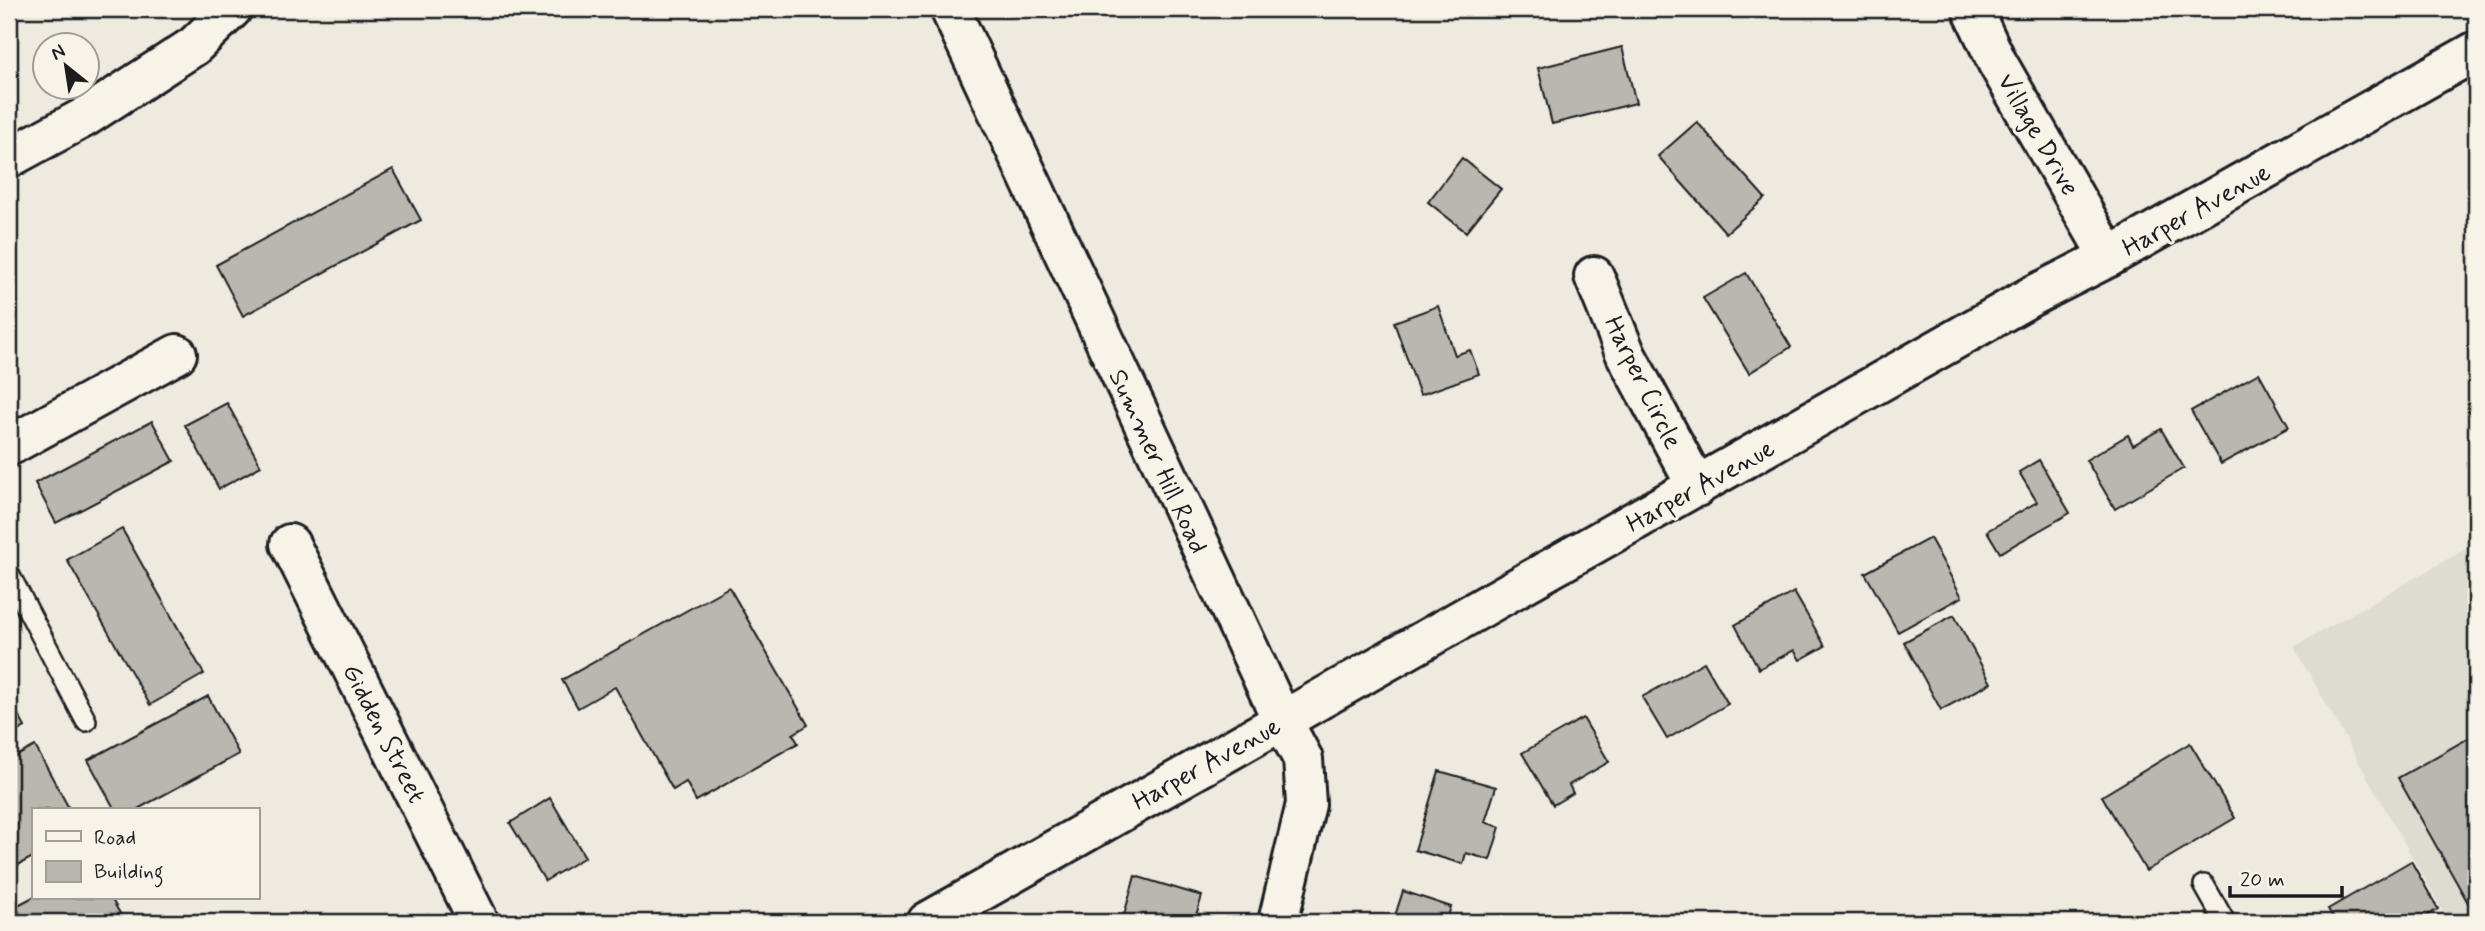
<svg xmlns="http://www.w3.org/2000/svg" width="2485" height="931" font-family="Mynerve,sans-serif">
  <rect width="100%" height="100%" fill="#eeeae0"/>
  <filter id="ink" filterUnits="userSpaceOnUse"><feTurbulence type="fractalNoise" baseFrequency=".0143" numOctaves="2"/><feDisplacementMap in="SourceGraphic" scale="14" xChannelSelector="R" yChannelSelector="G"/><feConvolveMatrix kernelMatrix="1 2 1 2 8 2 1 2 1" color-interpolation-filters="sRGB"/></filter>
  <g filter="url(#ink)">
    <path fill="#dedbd1" d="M2476 543V922H2449L2294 647Z"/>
    <g fill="#bab7af" stroke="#1c1c1c" stroke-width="2">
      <path d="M1622 47 1636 103 1552 124 1538 68Z"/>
      <path d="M1697 122 1765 198 1726 233 1658 156Z"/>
      <path d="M1462 158 1501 189 1466 232 1428 202Z"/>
      <path d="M393 169 421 220 243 316 216 265Z"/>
      <path d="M1746 273 1791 347 1749 373 1703 298Z"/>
      <path d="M1438 306 1455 355 1470 350 1479 374 1420 395 1394 322Z"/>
      <path d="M2259 373 2289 427 2221 464 2191 411Z"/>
      <path d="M227 403 261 466 219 489 185 425Z"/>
      <path d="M152 421 174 461 56 523 35 483Z"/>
      <path d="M2161 429 2184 468 2115 509 2086 460 2128 435 2133 445Z"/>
      <path d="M2039 460 2070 513 2000 553 1987 531 2037 502 2019 472Z"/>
      <path d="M122 529 204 674 150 705 67 560Z"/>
      <path d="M1930 538 1962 597 1898 632 1865 573Z"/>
      <path d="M729 587 808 725 793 734 798 743 696 801 686 782 673 790 615 687 578 708 562 680Z"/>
      <path d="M1794 592 1825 646 1800 660 1794 650 1759 669 1735 625Z"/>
      <path d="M1954 615 1991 683 1941 710 1904 642Z"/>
      <path d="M1704 662 1728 704 1667 739 1642 697Z"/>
      <path d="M208 696 239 754 136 810H115L88 760Z"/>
      <path d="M9 698 25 727 9 736Z"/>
      <path d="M1583 718 1609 762 1569 785 1573 793 1553 805 1522 753Z"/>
      <path d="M2476 734V917L2398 778Z"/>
      <path d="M2190 743 2235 818 2146 871 2102 796Z"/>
      <path d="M35 746 70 810H33V857L9 870V760Z"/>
      <path d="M1439 771 1496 787 1485 822 1500 827 1490 860 1466 853 1463 864 1415 850Z"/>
      <path d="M550 798 585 857 545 881 510 823Z"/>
      <path d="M2411 861 2438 909 2416 922H2336L2328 909Z"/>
      <path d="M1135 876 1202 896 1194 922H1122Z"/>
      <path d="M1403 891 1451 907 1446 922H1393Z"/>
      <path d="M33 897 111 898 125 922H25L16 906Z"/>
    </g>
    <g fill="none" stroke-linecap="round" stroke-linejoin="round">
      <g stroke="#1c1c1c" stroke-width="24">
        <g id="service">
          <path d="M9 574 86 721"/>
          <path d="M2204 885 2225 922"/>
        </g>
      </g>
      <g stroke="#1c1c1c" stroke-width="44">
        <g id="minor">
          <path d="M950 9 1282 720 1303 759 1306 804 1278 922"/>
          <path d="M1972 9 1997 62 2109 257"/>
          <path d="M9 158 85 117 194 46 232 9"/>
          <path d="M1594 276 1626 355 1697 487"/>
          <path d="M9 446 177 354"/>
          <path d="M290 544 479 922"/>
          <path d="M927 922 2030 297 2109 257 2476 51"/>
        </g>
      </g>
      <use href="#service" stroke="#f7f3e8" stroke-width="19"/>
      <use href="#minor" stroke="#f7f3e8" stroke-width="38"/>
    </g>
  </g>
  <g text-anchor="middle" stroke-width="6" stroke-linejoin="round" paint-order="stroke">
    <g font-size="26" fill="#1c1c1c" stroke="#f7f3e8">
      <text transform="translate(2039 134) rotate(60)" y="9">Village Drive</text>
      <text transform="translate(2196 209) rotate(-29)" y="9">Harper Avenue</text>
      <text transform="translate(1644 382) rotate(64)" y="9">Harper Circle</text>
      <text transform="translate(1159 461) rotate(65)" y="9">Summer Hill Road</text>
      <text transform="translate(1700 485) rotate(-29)" y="9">Harper Avenue</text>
      <text transform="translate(385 733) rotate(63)" y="9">Gidden Street</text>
      <text transform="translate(1206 763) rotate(-29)" y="9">Harper Avenue</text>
    </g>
  </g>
  <rect width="2485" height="931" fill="none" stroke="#f7f3e8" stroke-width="35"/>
  <rect x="18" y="18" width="2450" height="896" fill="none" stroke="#1c1c1c" stroke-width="2.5" filter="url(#ink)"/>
  <rect x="32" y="808" width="228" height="91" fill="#f7f3e8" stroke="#9f9d96" stroke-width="2"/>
  <rect x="46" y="831" width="35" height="10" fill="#f7f3e8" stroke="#9f9d96" stroke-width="2"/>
  <text x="94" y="844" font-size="21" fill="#1c1c1c">Road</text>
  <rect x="46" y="861" width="35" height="21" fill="#bab7af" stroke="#9f9d96" stroke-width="2"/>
  <text x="94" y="878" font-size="21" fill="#1c1c1c">Building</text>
  <g transform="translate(66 66) rotate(330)"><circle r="33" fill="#f7f3e8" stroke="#9f9d96" stroke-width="2"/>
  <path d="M0-5L12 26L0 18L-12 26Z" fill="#1c1c1c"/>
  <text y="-10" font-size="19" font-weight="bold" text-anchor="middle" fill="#1c1c1c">N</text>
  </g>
  <path d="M2230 886v10h112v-10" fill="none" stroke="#1c1c1c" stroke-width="3.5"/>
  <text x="2240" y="886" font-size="21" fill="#1c1c1c" stroke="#f7f3e8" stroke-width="5" paint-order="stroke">20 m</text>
</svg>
